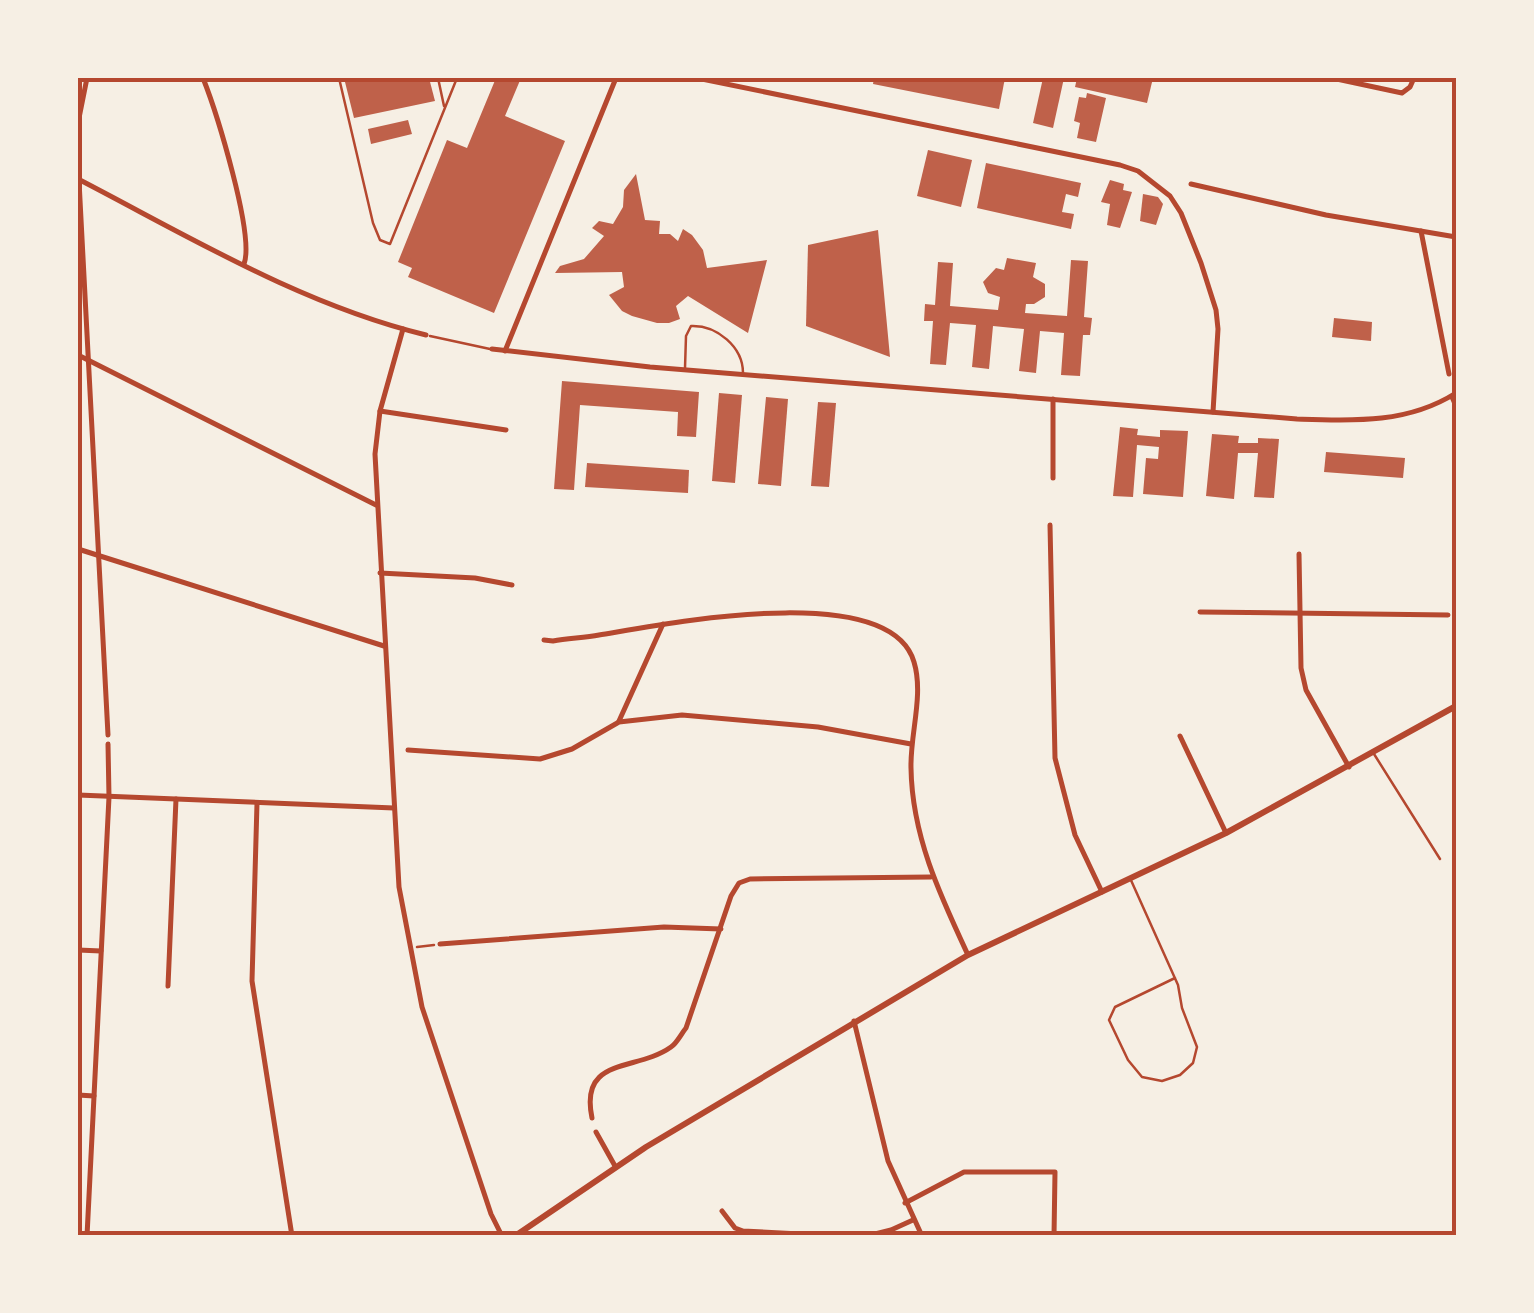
<svg xmlns="http://www.w3.org/2000/svg" width="1534" height="1313" font-family="Manrope,sans-serif">
  <rect width="100%" height="100%" fill="#f6efe4"/>
  <g fill="#bf614a">
    <path d="M344 78H429L435 101 354 118Z"/>
    <path d="M496 78H521L505 116 565 141 494 313 408 277 412 268 398 262 447 140 467 148Z"/>
    <path d="M874 78H1005L999 109 873 84Z"/>
    <path d="M1043 78H1064L1053 128 1033 123Z"/>
    <path d="M1077 78H1153L1147 103 1075 87Z"/>
    <path d="M1087 93 1106 98 1096 142 1077 138 1080 123 1074 121 1079 97 1086 98Z"/>
    <path d="M408 120 412 134 371 144 368 129Z"/>
    <path d="M928 150 972 160 961 207 917 196Z"/>
    <path d="M986 163 1081 183 1078 197 1066 194 1062 212 1074 214 1071 229 977 208Z"/>
    <path d="M636 174 645 220 660 221 659 234H670L678 241 683 229 692 235 703 250 707 268 767 260 748 333 688 296 676 306 680 319 669 323H657L632 316 622 311 609 295 624 287 622 272 555 273 560 266 584 259 604 236 592 228 599 221 613 224 623 207 624 190Z"/>
    <path d="M1110 180 1124 184 1123 190 1132 192 1120 228 1107 225 1110 204 1101 202Z"/>
    <path d="M1143 194 1158 197 1163 204 1156 225 1140 221Z"/>
    <path d="M878 230 890 357 806 326 808 245Z"/>
    <path d="M1007 258 1036 263 1033 277 1045 284V297L1034 304H1026L1025 313 1067 316 1071 260 1088 261 1084 317 1092 318 1090 335H1083L1080 376 1061 375 1064 333 1040 331 1036 373 1019 371 1024 329 993 326 989 369 972 367 976 325 950 323 946 365 930 364 933 321H924L925 304 935 305 938 262 953 263 950 306 998 310 1000 297 988 293 983 282 996 268 1004 270Z"/>
    <path d="M1334 318 1372 322 1371 341 1332 337Z"/>
    <path d="M562 381 699 392 696 437 677 436 678 412 580 405 574 490 554 489Z"/>
    <path d="M719 393 742 395 735 483 712 481Z"/>
    <path d="M766 397 788 399 781 486 758 484Z"/>
    <path d="M818 402 836 403 829 487 811 486Z"/>
    <path d="M1120 427 1138 429 1137 435 1160 437V430L1188 431 1183 497 1143 494 1146 458 1158 459 1159 447 1137 445 1133 497 1113 496Z"/>
    <path d="M1212 434 1239 436 1238 443H1258V438L1279 439 1274 498 1254 497 1258 453H1238L1234 499 1206 496Z"/>
    <path d="M1326 452 1405 458 1403 478 1324 472Z"/>
    <path d="M587 463 689 470 688 493 585 487Z"/>
  </g>
  <g fill="none" stroke-linecap="round" stroke-linejoin="round">
    <path stroke="#b5482f" stroke-width="2.5" d="M417 947 434 945"/>
    <g stroke="#b5482f" stroke-width="2.5">
      <path d="M339 78 373 223 380 240 390 244 457 78"/>
      <path d="M438 78 444 106"/>
      <path d="M430 336 490 349"/>
      <path d="M685 368 686 336 691 326C717 325 743 347 743 373"/>
      <path d="M1374 754 1440 859"/>
      <path d="M1130 878 1178 985 1182 1008 1197 1047 1193 1063 1180 1075 1162 1081 1142 1077 1128 1060 1109 1020 1115 1007 1175 978"/>
    </g>
    <g stroke="#b5482f" stroke-width="5">
      <path d="M203 78C216 111 255 235 244 264"/>
      <path d="M697 78 1120 165 1138 171 1170 196 1181 213 1201 263 1216 310 1218 329 1213 412"/>
      <path d="M1332 78 1402 93 1410 87 1414 78"/>
      <path d="M78 123 87 78"/>
      <path d="M78 162 108 735"/>
      <path d="M78 179C190 237 302 305 426 335"/>
      <path d="M1191 184 1326 215 1456 237"/>
      <path d="M1421 231 1449 374"/>
      <path d="M403 329 380 411 375 454 399 887 422 1007 491 1214 502 1236"/>
      <path d="M492 349 650 367 1297 419C1353 421 1407 424 1456 393"/>
      <path d="M505 351 616 78"/>
      <path d="M78 355 376 505"/>
      <path d="M1452 397 1456 406"/>
      <path d="M380 411 506 430"/>
      <path d="M1053 478V399"/>
      <path d="M1050 525 1055 758 1075 835 1102 892"/>
      <path d="M78 549 384 646"/>
      <path d="M1299 554 1301 668 1306 690 1349 767"/>
      <path d="M380 573 475 578 512 585"/>
      <path d="M1200 612 1448 615"/>
      <path d="M544 640 553 641C568 638 584 638 599 635 660 625 889 578 914 662 924 695 910 734 911 768 912 836 940 895 968 955"/>
      <path d="M619 721 663 624"/>
      <path d="M1180 736 1226 833"/>
      <path d="M408 750 540 759 572 749 619 722 682 715 818 727 911 744"/>
      <path d="M78 795 394 808"/>
      <path d="M257 803 252 981 292 1236"/>
      <path d="M440 944 664 927 721 929"/>
      <path d="M78 950 101 951"/>
      <path d="M168 986 176 799"/>
      <path d="M854 1021 888 1161 922 1236"/>
      <path d="M78 1095 94 1096"/>
      <path d="M592 1118C579 1056 636 1072 671 1047 677 1043 681 1034 686 1028L731 896 739 883 750 879 931 877"/>
      <path d="M596 1132 615 1166"/>
      <path d="M905 1203 964 1172H1055L1054 1236"/>
      <path d="M722 1211 735 1228 743 1231 838 1236"/>
      <path d="M87 1236 109 797 108 744"/>
      <path d="M867 1236 891 1230 913 1220"/>
    </g>
    <path stroke="#b5482f" stroke-width="6" d="M515 1236 646 1147 968 955 1226 833 1456 706"/>
  </g>
  <rect width="1534" height="1313" fill="none" stroke="#f6efe4" stroke-width="160"/>
  <rect x="80" y="80" width="1374" height="1153" fill="none" stroke="#b5482f" stroke-width="4"/>
</svg>
